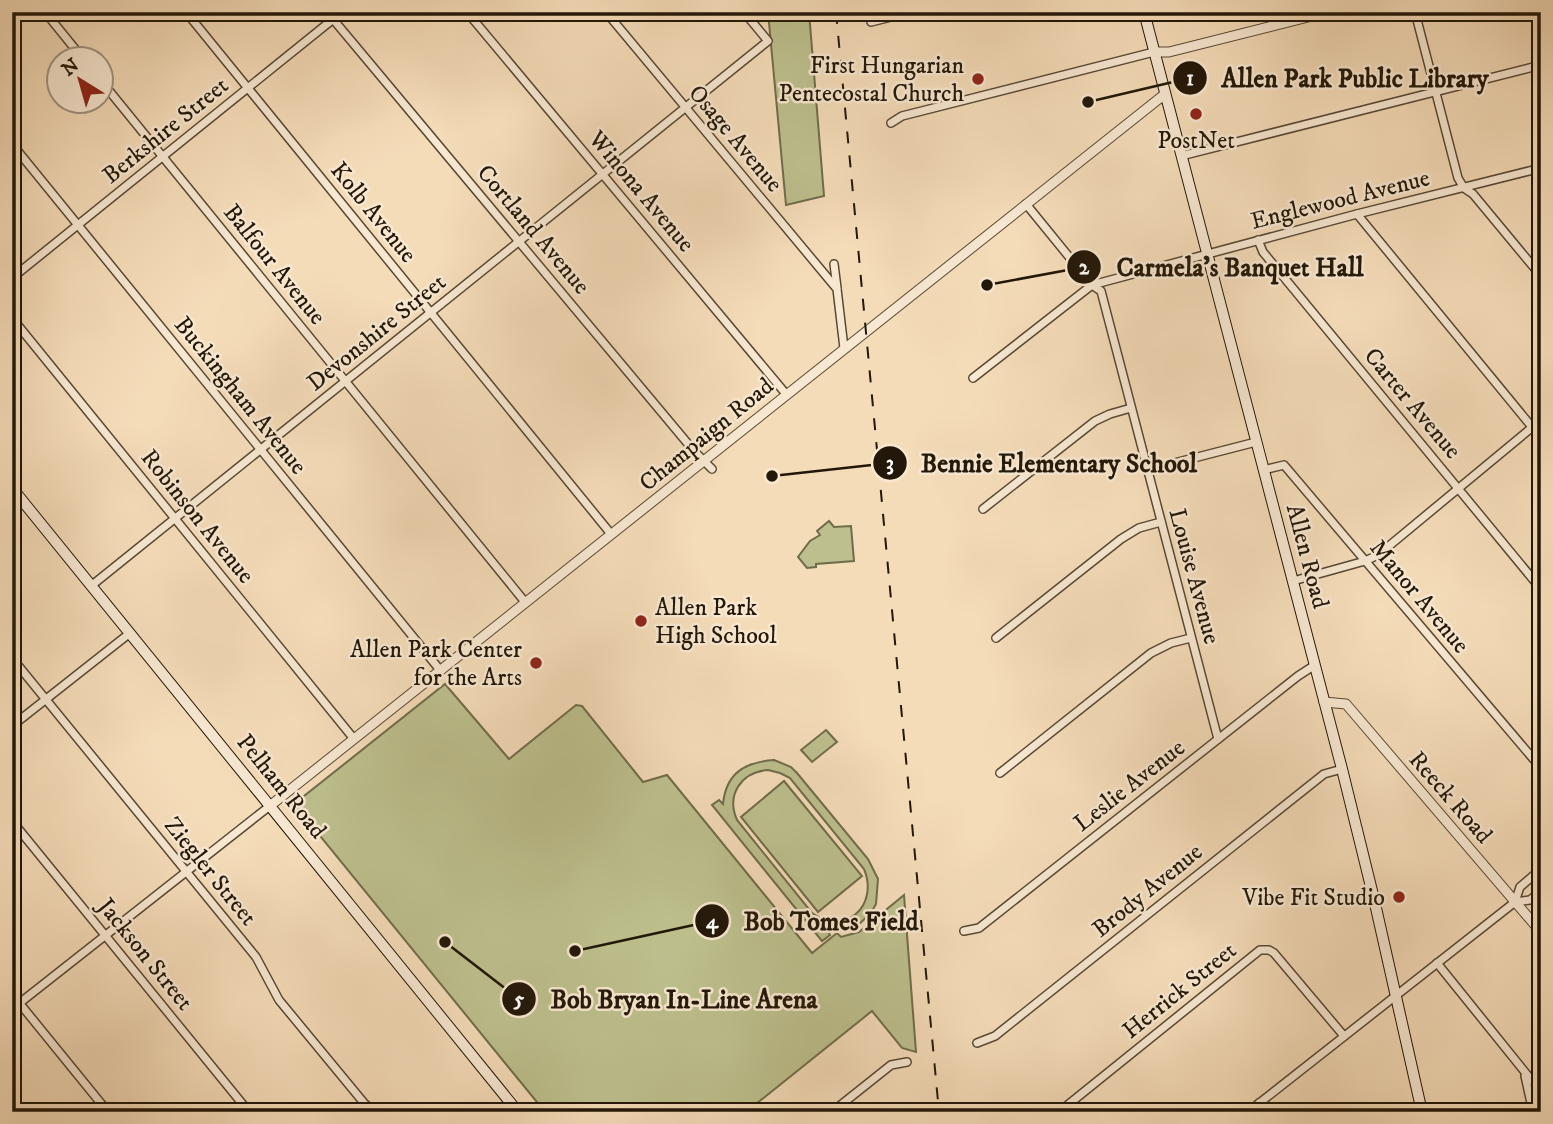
<svg xmlns="http://www.w3.org/2000/svg" width="1553" height="1124" font-family="'IM FELL DW Pica',serif">
  <rect width="100%" height="100%" fill="#f5dcb9"/>
  <filter id="stains"><feTurbulence type="fractalNoise" baseFrequency=".00286" numOctaves="4"/><feColorMatrix values="0 0 0 0 .2 0 0 0 0 .09 0 0 0 0 .02 0 0 0 .5 -.17"/></filter>
  <radialGradient id="worn" r=".72"><stop offset=".6" stop-color="#630" stop-opacity="0"/><stop offset="1" stop-color="#630" stop-opacity=".3"/></radialGradient>
  <g fill="#bdc08e" stroke="#706c4b" stroke-width="2" fill-rule="evenodd">
    <path d="M768 12H809L824 196 786 205Z"/>
    <path d="M829 521 834 527 851 526 854 561 816 564V567L807 568 798 557 810 541 820 535 817 531Z"/>
    <path d="M445 684 509 759 576 705 582 706 643 782 667 775 812 953 837 933 841 937 859 932 904 895 916 1052 902 1048 872 1011 746 1112H545L294 804Z"/>
    <path d="M826 730 837 742 812 762 801 750Z"/>
    <path d="M774 760 791 767 797 773 868 859 878 879 876 904 871 913 857 926 836 931 827 930 830 935 822 941 712 805 719 800 723 804C726 773 745 762 774 760ZM768 770 780 773 790 778 864 869C879 905 846 937 812 913L737 820C726 795 741 772 768 770Z"/>
    <path d="M784 781 862 876 818 912 741 817Z"/>
  </g>
  <g fill="none" stroke-linecap="round" stroke-linejoin="round">
    <g stroke="#574834" stroke-width="10">
      <g id="minor">
        <path d="M45 12 84 60"/>
        <path d="M186 12 611 534"/>
        <path d="M327 12 694 451 712 469"/>
        <path d="M467 12 786 394"/>
        <path d="M606 12 837 289 844 348"/>
        <path d="M1415 12 1458 178 1464 188 1473 194 1541 276"/>
        <path d="M871 22 911 12"/>
        <path d="M102 82 525 602"/>
        <path d="M891 123 902 116 1154 52"/>
        <path d="M12 144 440 670"/>
        <path d="M1181 156 1541 65"/>
        <path d="M1026 204 1092 285 1101 291 1218 739"/>
        <path d="M1357 214 1541 438"/>
        <path d="M1258 240 1263 252 1541 589"/>
        <path d="M834 264 837 288"/>
        <path d="M12 278 342 12"/>
        <path d="M12 318 354 739"/>
        <path d="M973 378 1092 285 1357 214 1541 168"/>
        <path d="M1147 470 1256 442"/>
        <path d="M1263 470 1284 465 1541 768"/>
        <path d="M983 509 1095 421 1110 414 1131 408"/>
        <path d="M1293 581 1365 561 1378 555 1541 420"/>
        <path d="M91 586 768 41 744 12"/>
        <path d="M996 638 1121 539 1139 528 1161 522"/>
        <path d="M12 658 256 957 279 1000 364 1103 374 1112"/>
        <path d="M12 726 130 633"/>
        <path d="M1000 773 1151 653 1171 643 1191 638"/>
        <path d="M12 821 249 1112"/>
        <path d="M1515 902 1520 887 1541 869"/>
        <path d="M964 931 979 928 1298 676 1315 665"/>
        <path d="M1437 963 1541 1092"/>
        <path d="M12 994 108 1112"/>
        <path d="M12 1009 271 805"/>
        <path d="M977 1043 995 1036 1324 774 1342 769"/>
        <path d="M1525 1076 1533 1112"/>
        <path d="M1259 1103 1267 1112"/>
        <path d="M832 1112 891 1065 907 1062"/>
        <path d="M1059 1112 1260 950H1269L1274 953 1344 1036"/>
        <path d="M1248 1112 1515 902 1530 900 1541 891"/>
      </g>
    </g>
    <g stroke="#574834" stroke-width="11">
      <g id="tertiary">
        <path d="M1154 52H1169L1328 12"/>
        <path d="M1324 702 1346 704 1541 932"/>
        <path d="M271 805 1165 94"/>
      </g>
    </g>
    <g stroke="#221708" stroke-width="12">
      <g id="secondary">
        <path d="M1144 12 1342 769 1374 899 1422 1112"/>
        <path d="M12 488 518 1112"/>
      </g>
    </g>
    <use href="#minor" stroke="#f8e8d2" stroke-width="7"/>
    <use href="#tertiary" stroke="#f8e8d2" stroke-width="9"/>
    <use href="#secondary" stroke="#f8e8d2" stroke-width="10"/>
    <path stroke="#221708" stroke-width="2" stroke-dasharray="12 12" stroke-linecap="butt" d="M836 12 939 1112"/>
  </g>
  <g fill="#8f2418" stroke="#f8e8d2" stroke-width="2.5">
    <circle cx="978" cy="79" r="7"/>
    <circle cx="1196" cy="114" r="7"/>
    <circle cx="641" cy="621" r="7"/>
    <circle cx="536" cy="663" r="7"/>
    <circle cx="1399" cy="897" r="7"/>
  </g>
  <g text-anchor="middle" stroke-width="5" stroke-linejoin="round" paint-order="stroke">
    <g font-size="24" fill="#221708" stroke="#f8e8d2" text-anchor="end">
      <text x="964" y="73">First Hungarian<tspan x="964" dy="28">Pentecostal Church</tspan></text>
      <text x="1196" y="148" text-anchor="middle">PostNet</text>
      <text x="655" y="615" text-anchor="start">Allen Park<tspan x="655" dy="28">High School</tspan></text>
      <text x="522" y="657">Allen Park Center<tspan x="522" dy="28">for the Arts</tspan></text>
      <text x="1385" y="905">Vibe Fit Studio</text>
    </g>
    <g font-size="24" fill="#221708" stroke="#f8e8d2">
      <text transform="translate(165 130) rotate(-39)" y="8">Berkshire Street</text>
      <text transform="translate(736 138) rotate(50)" y="8">Osage Avenue</text>
      <text transform="translate(642 191) rotate(50)" y="8">Winona Avenue</text>
      <text transform="translate(1340 199) rotate(-14)" y="8">Englewood Avenue</text>
      <text transform="translate(374 212) rotate(51)" y="8">Kolb Avenue</text>
      <text transform="translate(534 229) rotate(50)" y="8">Cortland Avenue</text>
      <text transform="translate(275 264) rotate(51)" y="8">Balfour Avenue</text>
      <text transform="translate(376 332) rotate(-39)" y="8">Devonshire Street</text>
      <text transform="translate(241 395) rotate(51)" y="8">Buckingham Avenue</text>
      <text transform="translate(1413 403) rotate(50)" y="8">Carter Avenue</text>
      <text transform="translate(706 434) rotate(-39)" y="8">Champaign Road</text>
      <text transform="translate(198 516) rotate(51)" y="8">Robinson Avenue</text>
      <text transform="translate(1308 556) rotate(75)" y="8">Allen Road</text>
      <text transform="translate(1195 576) rotate(75)" y="8">Louise Avenue</text>
      <text transform="translate(1420 596) rotate(50)" y="8">Manor Avenue</text>
      <text transform="translate(1129 785) rotate(-38)" y="8">Leslie Avenue</text>
      <text transform="translate(282 786) rotate(51)" y="8">Pelham Road</text>
      <text transform="translate(1451 797) rotate(49)" y="8">Reeck Road</text>
      <text transform="translate(211 871) rotate(51)" y="8">Ziegler Street</text>
      <text transform="translate(1147 890) rotate(-39)" y="8">Brody Avenue</text>
      <text transform="translate(146 954) rotate(51)" y="8">Jackson Street</text>
      <text transform="translate(1179 990) rotate(-39)" y="8">Herrick Street</text>
    </g>
  </g>
  <path fill="none" stroke="#221708" stroke-width="2.5" d="M1088 102L1190 78M987 285L1084 267M772 476L890 463M575 951L712 921M445 942L519 999"/>
  <g fill="#221708" stroke="#f8e8d2" stroke-width="2.5">
    <circle cx="1088" cy="102" r="7"/>
    <circle cx="987" cy="285" r="7"/>
    <circle cx="772" cy="476" r="7"/>
    <circle cx="575" cy="951" r="7"/>
    <circle cx="445" cy="942" r="7"/>
    <circle cx="1190" cy="78" r="18"/>
    <circle cx="1084" cy="267" r="18"/>
    <circle cx="890" cy="463" r="18"/>
    <circle cx="712" cy="921" r="18"/>
    <circle cx="519" cy="999" r="18"/>
  </g>
  <g font-size="21" text-anchor="middle" font-weight="bold" fill="#fff">
    <text x="1190" y="85">1</text>
    <text x="1084" y="274">2</text>
    <text x="890" y="470">3</text>
    <text x="712" y="928">4</text>
    <text x="519" y="1006">5</text>
  </g>
  <g font-size="26" text-anchor="middle" font-weight="bold" fill="#221708" stroke="#f8e8d2" stroke-width="5" stroke-linejoin="round" paint-order="stroke">
    <text x="1355" y="87">Allen Park Public Library</text>
    <text x="1240" y="276">Carmela's Banquet Hall</text>
    <text x="1059" y="472">Bennie Elementary School</text>
    <text x="831" y="930">Bob Tomes Field</text>
    <text x="684" y="1008">Bob Bryan In-Line Arena</text>
  </g>
  <rect width="1553" height="1124" fill="none" stroke="#f5dcb9" stroke-width="42"/>
  <rect x="14" y="14" width="1525" height="1096" fill="none" stroke="#221708" stroke-width="3.5"/>
  <rect x="21" y="21" width="1511" height="1082" fill="none" stroke="#221708" stroke-width="2"/>
  <g transform="translate(80 80) rotate(323)"><circle r="33" fill="#f8e8d2" stroke="#a29481" stroke-width="2"/>
  <path d="M0-5L12 26L0 18L-12 26Z" fill="#8f2418"/>
  <text y="-10" font-size="19" font-weight="bold" text-anchor="middle" fill="#221708">N</text>
  </g>
  <rect width="100%" height="100%" filter="url(#stains)"/>
  <rect width="100%" height="100%" fill="url(#worn)"/>
</svg>
